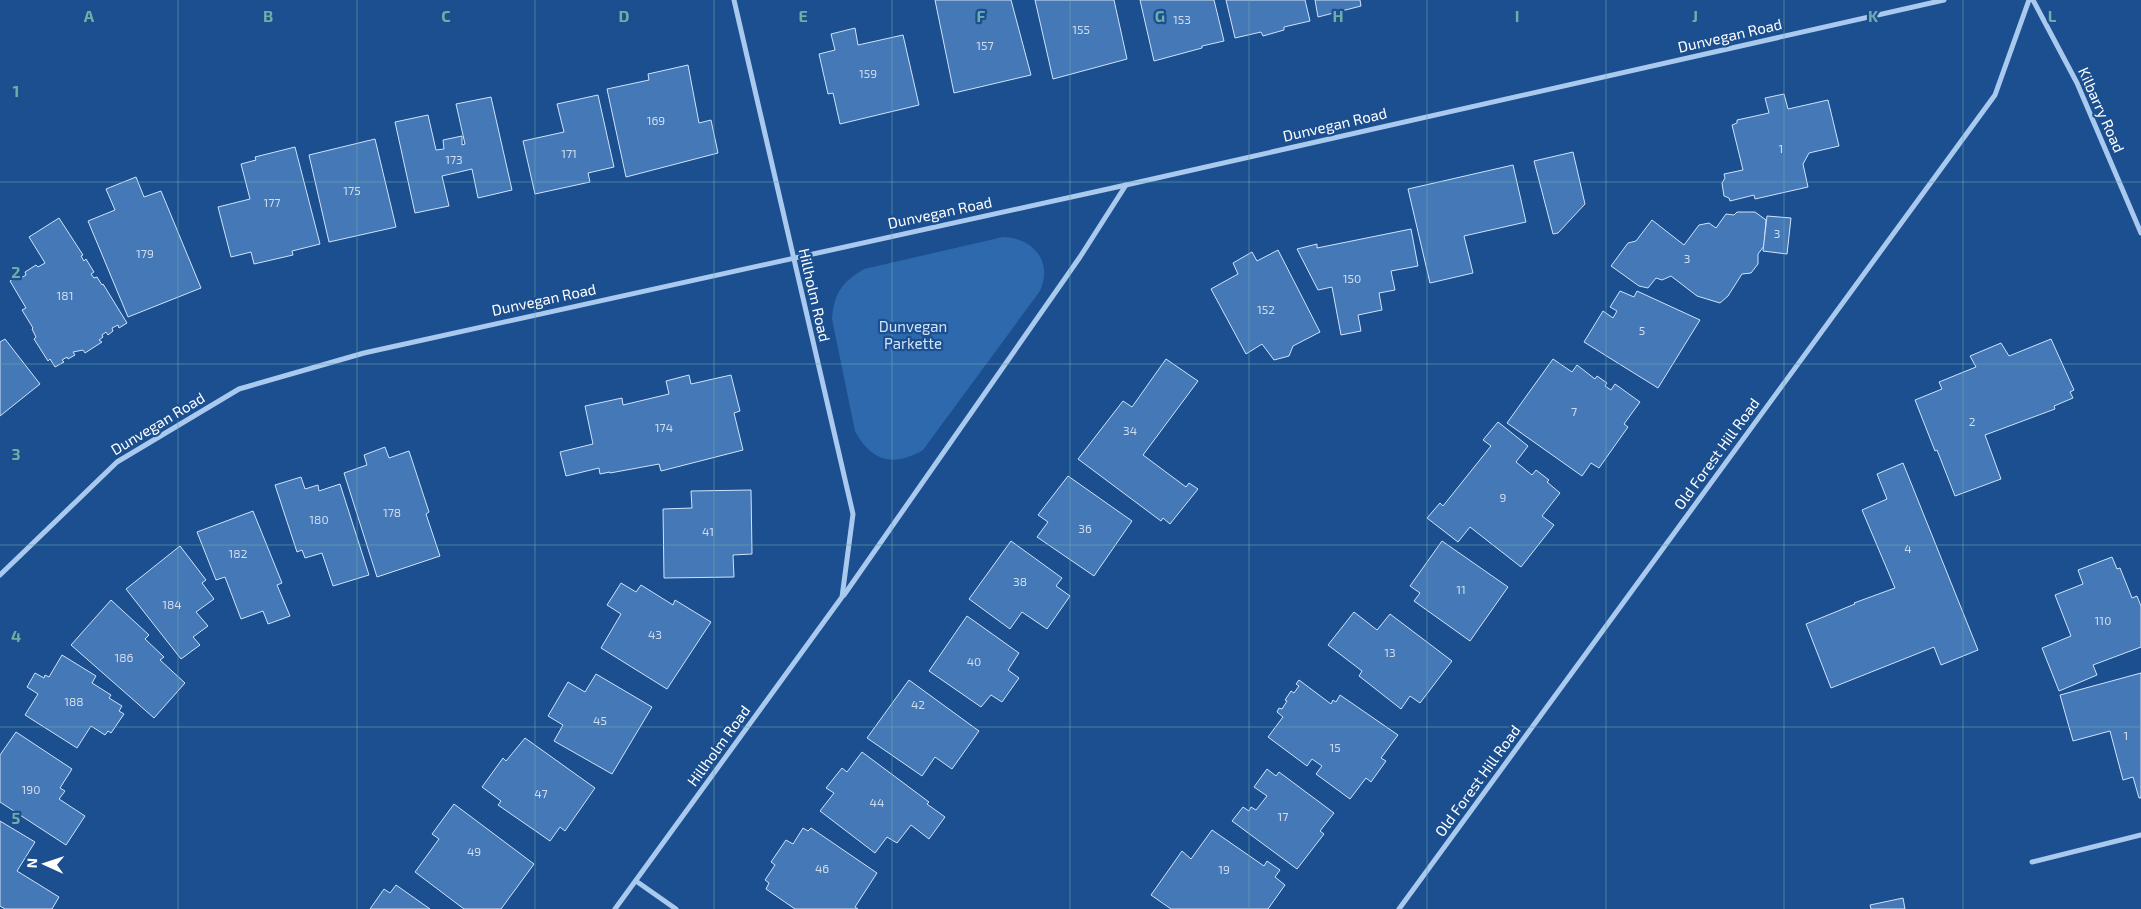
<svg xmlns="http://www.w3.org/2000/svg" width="2141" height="909" font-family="'Exo 2',sans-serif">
  <rect width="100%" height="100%" fill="#1b4f8f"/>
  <path fill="#2e69ad" d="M1003 237C1034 238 1053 262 1040 291L923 450C894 467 871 462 855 431L832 319C834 293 842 282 864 269Z"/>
  <g fill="#4478b7" stroke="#cfe3fa">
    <path d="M935 0H1011L1031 75 954 93Z"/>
    <path d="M1035 0H1114L1127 59 1053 79Z"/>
    <path d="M1140 0H1214L1224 41 1202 46V48L1154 61Z"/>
    <path d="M1226 0H1305L1310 21 1284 27V30L1263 36 1261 32 1235 38Z"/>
    <path d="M1315 0H1360L1361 6 1318 17Z"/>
    <path d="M855 28 858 45 903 35 919 105 840 124 833 93 828 94 819 54 835 50 831 34Z"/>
    <path d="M688 65 699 123 711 120 718 153 626 177 607 89 649 80 648 74Z"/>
    <path d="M1784 94 1788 109 1828 100 1839 146 1809 153 1803 164 1808 187 1755 199 1754 195 1730 201 1729 198 1724 196 1722 183 1725 178 1724 174 1743 170 1732 125 1737 123V120L1769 113 1765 98Z"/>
    <path d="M598 95 614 167 588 173 590 182 535 194 523 141 564 132 557 104Z"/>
    <path d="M491 97 512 190 478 198 472 169 442 176 449 206 415 213 395 122 428 115 436 150 444 149 443 140 462 136V145L465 144 456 104Z"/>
    <path d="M375 139 396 227 329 242 309 155Z"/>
    <path d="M295 147 320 244 292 251 293 255 254 264 251 252 231 257 218 207 250 199 241 164 256 160 255 157Z"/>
    <path d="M1573 152 1585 204 1558 233 1553 234 1534 161Z"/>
    <path d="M1513 165 1526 222 1464 236 1473 273 1430 283 1408 189Z"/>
    <path d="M136 177 144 197 161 191 201 288 128 317 88 221 115 210 106 189Z"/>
    <path d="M1737 212H1755L1766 220 1764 246 1758 254V264L1751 273 1742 274 1728 296 1720 303 1697 296 1671 276 1662 280 1656 278 1648 288 1639 286 1611 266 1628 243 1636 241 1652 220 1684 245 1699 225 1709 223 1716 228 1726 214 1734 215Z"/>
    <path d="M1767 216 1791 218 1787 254 1763 251Z"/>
    <path d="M59 218 83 255 81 256 84 261 86 259 94 272 91 274 94 278 97 277 102 285 103 284 127 323 119 328 118 325 112 328 113 331 108 335 106 332 102 335 103 337 99 340 102 342 85 353 83 350 73 352 75 355 68 359 67 357 62 360 64 362 55 367 50 359 48 361 34 339 36 337 32 329 33 328 22 310 26 308 10 281 18 276 19 279 26 275 25 272 36 265 38 267 45 263 29 237Z"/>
    <path d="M1411 229 1418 266 1391 271 1395 290 1379 293 1382 310 1358 315 1361 331 1341 335 1332 287 1318 290 1297 249 1317 244V248Z"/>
    <path d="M1278 250 1320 332 1293 346 1289 356 1274 360 1262 344 1246 354 1211 289 1238 274 1233 263 1252 252 1257 261Z"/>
    <path d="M1620 291 1634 297 1637 291 1700 320 1658 388 1584 342 1603 311 1613 318 1617 311 1610 307Z"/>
    <path d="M5 339 40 384 0 416V342Z"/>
    <path d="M2051 339 2074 390 2070 392 2073 398 2054 406 2055 409 1985 435 2001 479 1955 496 1937 450 1935 451 1915 400 1942 389 1939 382 1976 367 1970 356 2001 343 2009 356Z"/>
    <path d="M1166 359 1198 381 1143 455 1186 487 1189 483 1198 489 1170 524 1163 518 1161 521 1078 459 1123 401 1132 407Z"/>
    <path d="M1553 359 1572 372 1577 365 1595 379 1597 376 1607 383 1605 386 1611 390 1615 384 1640 402 1624 424 1628 427 1599 468 1591 463 1582 476 1507 423Z"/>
    <path d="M689 375 691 384 731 375 740 411 734 413 743 450 661 471 659 464 610 473V472L600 474 599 468 566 476 560 452 593 444 585 406 622 398 623 405 669 394 666 381Z"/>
    <path d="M1498 422 1528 446 1516 462 1532 475 1536 470 1549 480 1547 482 1560 493 1542 516 1554 525 1521 567 1470 527 1458 542 1427 518 1440 503 1443 506 1491 446 1483 440Z"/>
    <path d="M385 447 389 458 409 451 429 512 426 514 440 556 377 577 344 473 367 465 364 455Z"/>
    <path d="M1903 463 1978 650 1941 665 1934 647 1831 688 1806 624 1855 604 1854 603 1895 588 1862 510 1887 499 1877 474Z"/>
    <path d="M1068 476 1132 521 1094 576 1037 537 1048 522 1038 515Z"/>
    <path d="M301 477 305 489 318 485 319 491 340 484 369 575 333 586 322 553 305 558 302 550 297 552 275 485Z"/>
    <path d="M751 490 752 554 733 555 734 577 664 578 663 509 692 508 691 491Z"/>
    <path d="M253 511 282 583 277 585 290 616 268 624 263 611 241 619 225 577 216 580 197 532Z"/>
    <path d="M1011 541 1062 578 1056 586 1070 596 1047 629 1022 612 1010 629 969 599Z"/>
    <path d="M1442 541 1508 587 1470 641 1414 601 1420 593 1410 586Z"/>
    <path d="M180 546 206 580 202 583 214 599 196 612 208 626 193 637 200 645 181 659 126 589Z"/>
    <path d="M2112 557 2117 569 2120 568 2132 598 2137 596 2141 606V647L2093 665 2097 675 2059 691 2042 648 2071 636 2055 595 2083 584 2078 570Z"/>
    <path d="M621 583 636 592 641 585 673 605 675 600 711 622 667 689 601 648 621 614 607 605Z"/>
    <path d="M111 600 149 635 145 639 164 657 160 660 185 683 154 718 71 645Z"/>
    <path d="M1354 612 1377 630 1390 614 1452 661 1420 703 1410 696 1401 709 1359 676 1362 671 1328 645Z"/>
    <path d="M967 616 1019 653 1008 670 1019 678 1002 702 991 695 981 707 929 671Z"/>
    <path d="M62 655 96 676 92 683 111 695 109 698 122 706 119 711 124 714 111 733 108 731 105 735 91 726 77 748 25 715 38 694 27 687 35 673 44 678 45 675 49 677Z"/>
    <path d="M2141 673V798H2139L2133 777 2123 780 2110 731 2073 741 2060 695Z"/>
    <path d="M596 674 652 707 612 774 554 741 563 725 548 716 568 682 585 692Z"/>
    <path d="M909 680 979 731 952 769 935 757 922 776 867 738Z"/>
    <path d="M1299 680 1331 704 1333 700 1336 702 1340 695 1398 735 1381 758 1386 761 1371 782 1366 778 1350 799 1316 774 1322 766 1312 759 1307 766 1268 737 1283 717 1277 712 1279 708 1282 709 1287 701 1285 700 1291 691 1294 693 1299 686 1296 684Z"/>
    <path d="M16 732 72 769 60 788 65 791 59 799 85 816 66 845 0 802V755Z"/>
    <path d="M525 738 595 788 565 831 560 827 550 841 498 805 501 801 482 787 503 758 506 761Z"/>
    <path d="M862 752 929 802 927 804 945 817 929 839 911 825 897 843 887 837 875 853 820 811 834 793 826 788 842 768 847 772Z"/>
    <path d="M1267 769 1276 776 1279 772 1334 813 1320 831 1324 834 1297 869 1232 821 1243 807 1249 811 1251 807 1256 810 1267 796 1254 787Z"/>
    <path d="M454 804 534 864 501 909H464L415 872 439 839 432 834Z"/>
    <path d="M0 821 35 842 17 871 59 897 52 909H5L0 906Z"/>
    <path d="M803 828 808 831 811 828 877 873 855 907 858 909H795L766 889 769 883 765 880 775 865 771 862 786 840 793 844Z"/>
    <path d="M1212 830 1264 866 1267 861 1280 870 1275 877 1285 885 1268 909H1171L1151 895 1182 851 1191 859Z"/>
    <path d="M396 885 430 909H370L384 889 390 893Z"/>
    <path d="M1903 898 1905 909H1871L1870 905Z"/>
  </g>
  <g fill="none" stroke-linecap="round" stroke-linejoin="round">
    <g stroke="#a9c9ee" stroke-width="5">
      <path d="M2033 0 2077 83 2141 233"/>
      <path d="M0 575 117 462 239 389 364 353 1126 185 1944 0"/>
      <path d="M844 595 1080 257 1126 185"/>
      <path d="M2032 862 2141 835"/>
      <path d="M636 881 676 909"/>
      <path d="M615 909 842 597 853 514 734 0"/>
      <path d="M1399 909 1995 95 2029 0"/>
    </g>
  </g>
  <path fill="none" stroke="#6fada8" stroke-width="1" stroke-opacity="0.55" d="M178 0V909M357 0V909M535 0V909M714 0V909M892 0V909M1070 0V909M1249 0V909M1427 0V909M1606 0V909M1784 0V909M1963 0V909M0 182H2141M0 364H2141M0 545H2141M0 727H2141"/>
  <g text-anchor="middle" stroke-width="4.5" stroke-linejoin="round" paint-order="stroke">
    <g font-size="12" fill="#d0dded">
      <text x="1182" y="24">153</text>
      <text x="1081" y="34">155</text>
      <text x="985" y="50">157</text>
      <text x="868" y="78">159</text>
      <text x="656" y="125">169</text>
      <text x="1781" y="153">1</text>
      <text x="569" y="158">171</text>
      <text x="454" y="164">173</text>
      <text x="352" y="195">175</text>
      <text x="272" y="207">177</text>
      <text x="1777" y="238">3</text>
      <text x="145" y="258">179</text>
      <text x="1687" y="263">3</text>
      <text x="1352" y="283">150</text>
      <text x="65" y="300">181</text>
      <text x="1266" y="314">152</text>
      <text x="1642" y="335">5</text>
      <text x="1574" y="416">7</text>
      <text x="1972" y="426">2</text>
      <text x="664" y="432">174</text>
      <text x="1130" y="435">34</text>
      <text x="1503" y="502">9</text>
      <text x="392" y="517">178</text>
      <text x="319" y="524">180</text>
      <text x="1085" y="533">36</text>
      <text x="708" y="536">41</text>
      <text x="1908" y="553">4</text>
      <text x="238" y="558">182</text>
      <text x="1020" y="586">38</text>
      <text x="1461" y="594">11</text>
      <text x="172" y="609">184</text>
      <text x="2103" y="625">110</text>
      <text x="655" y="639">43</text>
      <text x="1390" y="657">13</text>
      <text x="124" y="662">186</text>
      <text x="974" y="666">40</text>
      <text x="74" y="706">188</text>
      <text x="918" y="709">42</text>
      <text x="600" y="725">45</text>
      <text x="2126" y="740">1</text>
      <text x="1335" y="752">15</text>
      <text x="31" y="794">190</text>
      <text x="541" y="798">47</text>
      <text x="877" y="807">44</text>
      <text x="1283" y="821">17</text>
      <text x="474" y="856">49</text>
      <text x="822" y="873">46</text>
      <text x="1224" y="874">19</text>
    </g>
    <g font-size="15" fill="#fff" stroke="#1b4f8f">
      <text transform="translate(1730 36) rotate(-13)" y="5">Dunvegan Road</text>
      <text transform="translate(2101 110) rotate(66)" y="5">Kilbarry Road</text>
      <text transform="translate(1335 125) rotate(-13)" y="5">Dunvegan Road</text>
      <text transform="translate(940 213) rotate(-12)" y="5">Dunvegan Road</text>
      <text transform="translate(814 295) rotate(77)" y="5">Hillholm Road</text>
      <text transform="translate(544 300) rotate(-12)" y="5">Dunvegan Road</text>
      <text transform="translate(158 424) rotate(-31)" y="5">Dunvegan Road</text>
      <text transform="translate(1717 454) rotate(-54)" y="5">Old Forest Hill Road</text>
      <text transform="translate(719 746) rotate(-54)" y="5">Hillholm Road</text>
      <text transform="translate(1478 781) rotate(-54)" y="5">Old Forest Hill Road</text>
    </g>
    <g font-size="15" fill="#cfe3fa" stroke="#1b4f8f">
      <text x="913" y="332">Dunvegan<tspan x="913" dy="17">Parkette</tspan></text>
    </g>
  </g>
  <g font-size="16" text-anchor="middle" font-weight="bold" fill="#6fada8" stroke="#1b4f8f" stroke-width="4.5" stroke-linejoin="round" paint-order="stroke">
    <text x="89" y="22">A</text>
    <text x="268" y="22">B</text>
    <text x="446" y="22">C</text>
    <text x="624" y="22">D</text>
    <text x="803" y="22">E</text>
    <text x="981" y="22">F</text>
    <text x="1160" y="22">G</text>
    <text x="1338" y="22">H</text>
    <text x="1517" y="22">I</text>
    <text x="1695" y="22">J</text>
    <text x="1873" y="22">K</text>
    <text x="2052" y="22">L</text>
    <text x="16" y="97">1</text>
    <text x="16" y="278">2</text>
    <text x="16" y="460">3</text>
    <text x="16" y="642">4</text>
    <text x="16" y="824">5</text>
  </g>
  <g transform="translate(45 864) rotate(273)" stroke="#1b4f8f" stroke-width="4" paint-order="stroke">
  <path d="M0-4L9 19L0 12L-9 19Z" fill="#ffffff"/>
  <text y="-8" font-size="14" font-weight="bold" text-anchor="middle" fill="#ffffff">N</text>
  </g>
</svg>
